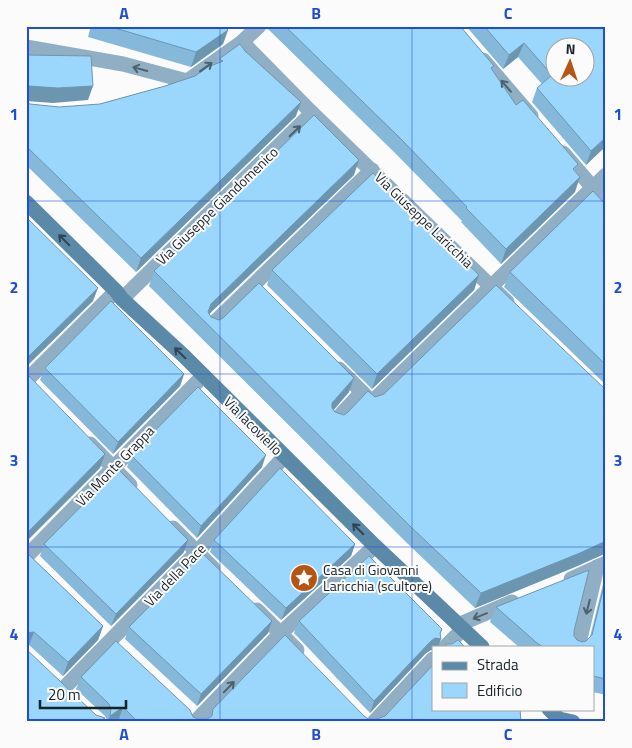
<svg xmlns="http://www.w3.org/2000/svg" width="632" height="748" font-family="'Titillium Web',sans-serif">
  <rect width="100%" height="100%" fill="#fbfbfb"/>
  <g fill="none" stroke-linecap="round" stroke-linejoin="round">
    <g stroke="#90afc4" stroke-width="15">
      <path d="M242 42 312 113 507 302"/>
      <path d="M26 47 123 64 187 81"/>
      <path d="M483 60 531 116"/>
      <path d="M176 84 187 81 242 42 259 26"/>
      <path d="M563 153 606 203"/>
      <path d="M122 299 312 113"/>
      <path d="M212 325 372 170"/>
      <path d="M339 369 372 402 606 175"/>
      <path d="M26 381 116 291"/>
      <path d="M336 420 362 392"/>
      <path d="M90 444 130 485"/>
      <path d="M173 528 213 568"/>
      <path d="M26 557 203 376"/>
      <path d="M571 579 606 563"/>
      <path d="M257 610 297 650"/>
      <path d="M458 625 512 602"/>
      <path d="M445 647 463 629"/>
      <path d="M578 647 597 567"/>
      <path d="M63 689 197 552 284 457"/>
      <path d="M195 722 281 633 375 546"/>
      <path d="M374 722 433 659"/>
    </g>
    <g stroke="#5b8aa8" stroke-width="15">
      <path d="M26 202 116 291 122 299 184 356 375 546 482 647"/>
      <path d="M549 709 559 719 573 722"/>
    </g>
  </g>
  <g fill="#85b8d9">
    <path d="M91 26H225L228 30 223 44 191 67 88 37Z"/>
    <path d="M268 26H460L494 66 493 70 516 105 578 164 575 171V192L501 264 461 222 462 221 394 152 268 29Z"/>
    <path d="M466 26H606V146L586 165 532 102 537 88 542 84 518 57 503 69Z"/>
    <path d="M245 51 296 116 136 272 26 165V102L30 104 59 107 100 104 165 86 195 76 217 63 219 59Z"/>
    <path d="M354 175 209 314 211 317 349 392 334 410 335 412 344 415 375 397 605 390 602 555 575 567 475 608 407 543 149 286 154 271Z"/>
    <path d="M606 205V385L504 287 510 272Z"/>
    <path d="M272 270 479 275 474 290 372 389 267 285Z"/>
    <path d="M45 368 184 374 180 386 113 454 40 380Z"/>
    <path d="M131 455 262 467 197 538 127 467Z"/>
    <path d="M214 540 355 544 351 556 281 620 210 552Z"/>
    <path d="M44 544 184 552 111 626 40 556Z"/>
    <path d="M26 552 103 626 98 640 63 676 29 645Z"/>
    <path d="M606 572V695L593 692V647H519L490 622 496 607 574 631V636L577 640 582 642 586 641 590 637Z"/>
    <path d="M272 621 268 633 197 706 125 639 129 627Z"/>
    <path d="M299 621 442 629 440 634 431 650 426 653 370 713 294 633Z"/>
    <path d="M81 677 198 719H207L211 716 213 709 364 716 368 719 521 722H122L119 719 115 722H107V720L105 716 76 689Z"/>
  </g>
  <g fill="#6c96b0">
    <path d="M228 30 223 44 191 67 196 52Z"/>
    <path d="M524 43 518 57 503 69 509 55Z"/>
    <path d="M28 86H93L88 100 53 103 26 101V87Z"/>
    <path d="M301 102 296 116 136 272 141 258Z"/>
    <path d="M606 137V146L586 165 591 151Z"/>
    <path d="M359 160 354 175 205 318 211 304Z"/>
    <path d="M580 177 575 192 501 264 506 249Z"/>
    <path d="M479 275 474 290 372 389 377 374Z"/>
    <path d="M98 288 93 301 26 367V358Z"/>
    <path d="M184 374 180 386 113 454 118 442Z"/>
    <path d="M354 378 349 392 327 417 332 403Z"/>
    <path d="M105 454 100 468 26 542V534Z"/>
    <path d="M266 455 262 467 197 538 201 526Z"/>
    <path d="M188 540 184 552 111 626 116 614Z"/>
    <path d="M606 541V554L602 555 575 567 475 608 481 593Z"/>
    <path d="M355 544 351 556 281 620 286 608Z"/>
    <path d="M272 621 268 633 197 706 201 694Z"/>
    <path d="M103 626 98 640 63 676 68 662Z"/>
    <path d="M442 629 439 638 441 639 438 647H433V650H431L426 653 370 713 374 701Z"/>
    <path d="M34 632 29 645 26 646V633Z"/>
    <path d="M123 707 119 719 115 722H107L110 716Z"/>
    <path d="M105 718 104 722H98Z"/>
  </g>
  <g fill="#9bd6fc" stroke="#6c96b0" fill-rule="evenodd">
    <path d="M108 26H225L228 30 196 52Z"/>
    <path d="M285 26H460L494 66 491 68 516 105 523 100 578 164 573 169 580 177 506 249 466 208 467 207 400 138Z"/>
    <path d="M484 26H606V137L591 151 537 88 552 75 524 43 509 55ZM554 48H584V78H554Z"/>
    <path d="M240 44 245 51 301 102 141 258 26 146V102L30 104 59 107 100 104 165 86 195 76 208 67 223 61 219 59Z"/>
    <path d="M26 55 91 56 93 86 58 88 28 86 26 87Z"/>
    <path d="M314 115 359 160 211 304 208 312 211 317 219 320 223 318 259 283 354 378 332 403V408L335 412 344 415 348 412 368 391 375 397 384 394 496 285 606 390V541L580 553 481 593 412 528 154 271Z"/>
    <path d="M373 173 479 275 377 374 272 270Z"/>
    <path d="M593 191 606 205V365L510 272Z"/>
    <path d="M26 217 98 288 29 356 26 358Z"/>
    <path d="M111 301 184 374 118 442 45 368Z"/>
    <path d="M26 375 29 376 105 454 26 534Z"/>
    <path d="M198 387 266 455 201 526 131 455Z"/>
    <path d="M280 468 355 544 286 608 214 540Z"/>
    <path d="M118 469 188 540 116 614 44 544Z"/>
    <path d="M26 552 103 626 68 662 34 632 26 633Z"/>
    <path d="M202 553 272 621 201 694 129 627Z"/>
    <path d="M369 556 442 629 440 633 441 639 435 638 431 641 374 701 299 621Z"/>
    <path d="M589 570 574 631V636L577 640 582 642 586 641 592 635 606 578V679L593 676V647H543L537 643 496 607Z"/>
    <path d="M285 635 364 716 368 719H377L385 716 433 665V709H520L521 722H138L123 707 110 716 111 708 109 704 81 677 116 641 190 710 193 717 198 719H207L212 716 213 709Z"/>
    <path d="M458 640 465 647H446V644H452Z"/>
    <path d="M26 649 96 715 105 718 98 722H26Z"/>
  </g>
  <defs><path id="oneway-shaft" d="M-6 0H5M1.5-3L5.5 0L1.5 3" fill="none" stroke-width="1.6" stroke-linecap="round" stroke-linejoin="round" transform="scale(1.25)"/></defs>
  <g stroke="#4d616f">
    <use href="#oneway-shaft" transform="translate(206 67) rotate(-36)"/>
    <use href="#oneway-shaft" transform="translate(140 69) rotate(-165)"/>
    <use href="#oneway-shaft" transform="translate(506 86) rotate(-131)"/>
    <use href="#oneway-shaft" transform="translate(295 131) rotate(-44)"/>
    <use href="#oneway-shaft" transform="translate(588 607) rotate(104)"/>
    <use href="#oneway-shaft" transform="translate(480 616) rotate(158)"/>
    <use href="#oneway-shaft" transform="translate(229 687) rotate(-46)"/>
  </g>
  <g stroke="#2f4655">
    <use href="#oneway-shaft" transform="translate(64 240) rotate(-135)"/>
    <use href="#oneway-shaft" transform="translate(180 353) rotate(-136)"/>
    <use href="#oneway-shaft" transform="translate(358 529) rotate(-135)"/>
  </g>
  <path fill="none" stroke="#1d4ed8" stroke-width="1" stroke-opacity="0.55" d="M220 26V722M412 26V722M26 201H606M26 374H606M26 547H606"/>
  <defs>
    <g id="sight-disc" transform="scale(1.4375)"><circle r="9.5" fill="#b55413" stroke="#fbfbfb"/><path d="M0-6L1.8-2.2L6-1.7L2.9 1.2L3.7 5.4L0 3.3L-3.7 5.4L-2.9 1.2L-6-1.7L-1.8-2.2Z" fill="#fff"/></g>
  </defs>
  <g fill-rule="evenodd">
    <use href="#sight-disc" x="304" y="578"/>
  </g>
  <g text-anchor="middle" stroke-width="4" stroke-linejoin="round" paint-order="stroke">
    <g font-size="14" fill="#172229" stroke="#fbfbfb">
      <text transform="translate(217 206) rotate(-44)" y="5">Via Giuseppe Giandomenico</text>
      <text transform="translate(424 220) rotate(44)" y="5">Via Giuseppe Laricchia</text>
      <text transform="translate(253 426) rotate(45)" y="5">Via Iacoviello</text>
      <text transform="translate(115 466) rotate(-46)" y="5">Via Monte Grappa</text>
      <text transform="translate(175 575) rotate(-46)" y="5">Via della Pace</text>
    </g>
    <g font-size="14" fill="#172229" stroke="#fbfbfb" text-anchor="start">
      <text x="323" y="575">Casa di Giovanni<tspan x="323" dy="16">Laricchia (scultore)</tspan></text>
    </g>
  </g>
  <rect width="632" height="748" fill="none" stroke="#fbfbfb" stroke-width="55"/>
  <rect x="432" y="646" width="162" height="65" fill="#fbfbfb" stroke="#a0a4a7"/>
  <rect x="442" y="662" width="25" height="8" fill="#5b8aa8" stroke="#a0a4a7"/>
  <text x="477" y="670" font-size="15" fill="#172229">Strada</text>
  <rect x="442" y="683" width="25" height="15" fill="#9bd6fc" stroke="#a0a4a7"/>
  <text x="477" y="696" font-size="15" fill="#172229">Edificio</text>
  <g transform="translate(570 62) rotate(3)"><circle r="24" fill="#fbfbfb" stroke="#a0a4a7"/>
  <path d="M0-4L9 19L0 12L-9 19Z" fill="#b55413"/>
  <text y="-8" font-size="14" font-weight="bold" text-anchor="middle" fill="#172229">N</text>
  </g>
  <path d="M40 700v8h86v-8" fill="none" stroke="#172229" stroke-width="2.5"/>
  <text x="48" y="700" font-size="15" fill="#172229" stroke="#fbfbfb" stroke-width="4" paint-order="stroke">20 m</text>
  <rect x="28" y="28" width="576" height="692" fill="none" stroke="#1d4ed8" stroke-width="2"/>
  <g font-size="16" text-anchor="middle" font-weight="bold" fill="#1d4ed8">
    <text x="124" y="19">A</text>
    <text x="316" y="19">B</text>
    <text x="508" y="19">C</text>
    <text x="14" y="120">1</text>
    <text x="618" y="120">1</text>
    <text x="14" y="293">2</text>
    <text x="618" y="293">2</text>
    <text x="14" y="466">3</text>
    <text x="618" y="466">3</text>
    <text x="14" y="640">4</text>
    <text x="618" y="640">4</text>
    <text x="124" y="740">A</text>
    <text x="316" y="740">B</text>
    <text x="508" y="740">C</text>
  </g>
</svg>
